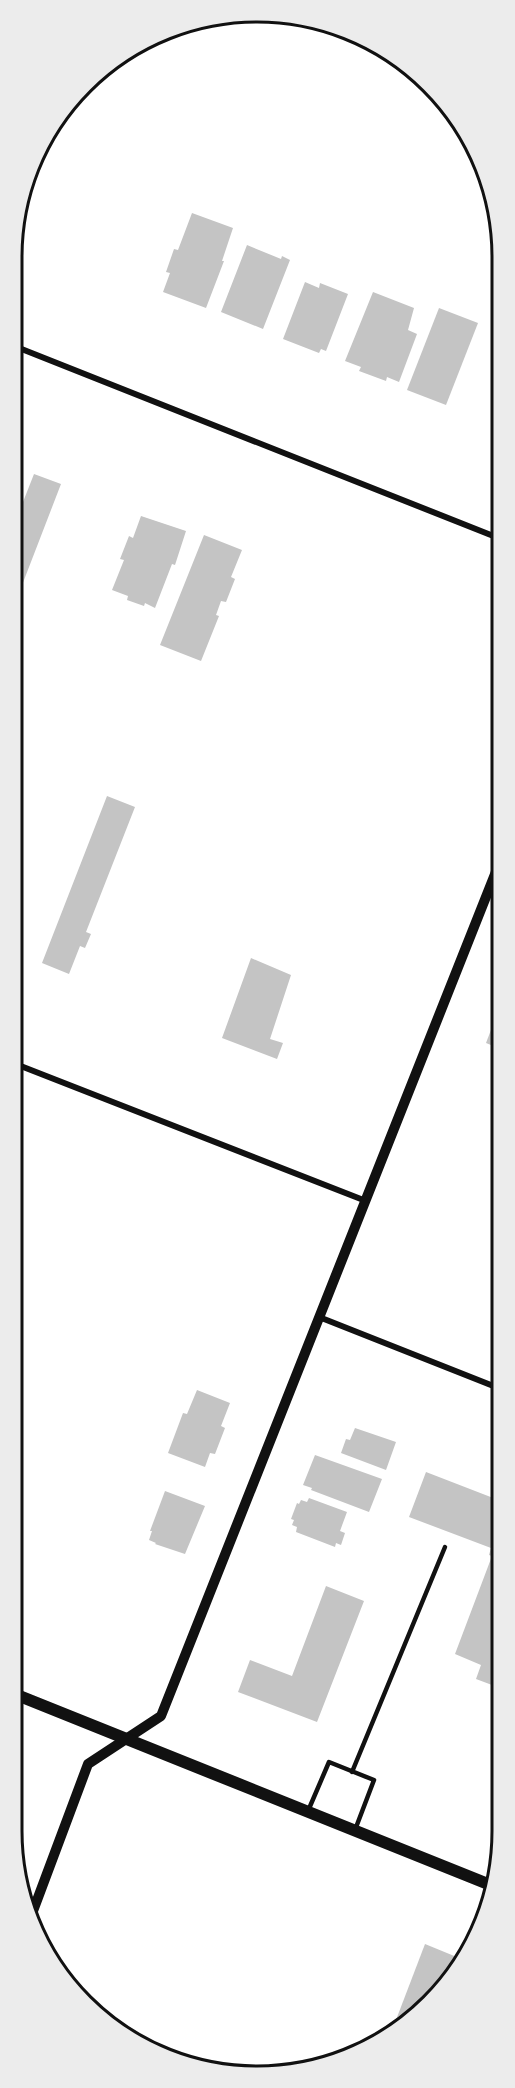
<svg xmlns="http://www.w3.org/2000/svg" width="515" height="2088" font-family="'Golos Text',sans-serif">
  <rect width="100%" height="100%" fill="#fff"/>
  <g fill="#c4c4c4">
    <path d="M36 162 38 163 34 175 36 176 18 226 14 225Z"/>
    <path d="M192 213 233 228 222 261H224L206 308 163 292 170 273 166 272 174 249 178 250Z"/>
    <path d="M247 245 281 259 282 256 290 260 263 329 221 312Z"/>
    <path d="M305 282 319 288 320 283 348 294 326 351 321 349 319 353 283 339Z"/>
    <path d="M373 292 414 308 408 330 417 334 399 382 387 377 386 381 359 371 361 367 345 361Z"/>
    <path d="M439 308 478 323 446 405 407 390Z"/>
    <path d="M34 474 61 484 14 606V527L18 515 14 513 19 500 23 502Z"/>
    <path d="M141 516 186 531 175 565 172 564 155 608 145 603 144 606 127 600 128 596 112 590 124 560 120 559 129 536 133 538Z"/>
    <path d="M204 535 242 550 231 577 235 579 226 602 221 601 216 615 219 616 201 661 160 645Z"/>
    <path d="M107 796 135 807 86 932 91 934 85 948 80 946 69 974 42 963Z"/>
    <path d="M251 958 291 975 270 1039 283 1043 277 1059 222 1038Z"/>
    <path d="M499 1009 501 1010V1049L486 1043Z"/>
    <path d="M197 1390 230 1403 221 1426 225 1428 215 1454 210 1453 205 1467 168 1453 183 1413 187 1414Z"/>
    <path d="M355 1428 396 1442 386 1470 341 1453 346 1439 350 1440Z"/>
    <path d="M315 1455 382 1479 369 1512 311 1490 312 1488 303 1485Z"/>
    <path d="M426 1472 501 1501 500 1688 476 1679 481 1665 455 1654 492 1556 489 1555 491 1548 409 1517Z"/>
    <path d="M165 1491 205 1506 185 1554 155 1544 156 1543 149 1540 152 1531H150Z"/>
    <path d="M309 1498 347 1512 340 1531 345 1533 341 1545 336 1543 335 1547 296 1532 297 1527 292 1525 294 1520 291 1519 297 1503 299 1504 301 1500 307 1502Z"/>
    <path d="M326 1586 364 1601 317 1722 238 1692 250 1660 292 1676Z"/>
    <path d="M425 1944 464 1960 407 2025 391 2033Z"/>
  </g>
  <g fill="none" stroke-linecap="round" stroke-linejoin="round">
    <g stroke="#111" stroke-width="4.5">
      <path d="M352 1772 445 1547"/>
      <path d="M308 1811 329 1762 374 1780 355 1830"/>
    </g>
    <g stroke="#111" stroke-width="6">
      <path d="M14 346 501 539"/>
      <path d="M13 1063 366 1201"/>
      <path d="M319 1317 501 1389"/>
    </g>
    <path stroke="#111" stroke-width="10" d="M30 1919 88 1764 161 1716 501 859"/>
    <path stroke="#111" stroke-width="12" d="M12 1693 493 1886"/>
  </g>
  <path d="M0 0H515V2088H0ZM257 22H257A235 235 0 0 1 492 257V1831A235 235 0 0 1 257 2066H257A235 235 0 0 1 22 1831V257A235 235 0 0 1 257 22Z" fill="#ececec" fill-rule="evenodd"/>
  <path fill="none" stroke="#111" stroke-width="3" d="M257 22H257A235 235 0 0 1 492 257V1831A235 235 0 0 1 257 2066H257A235 235 0 0 1 22 1831V257A235 235 0 0 1 257 22Z"/>
</svg>
